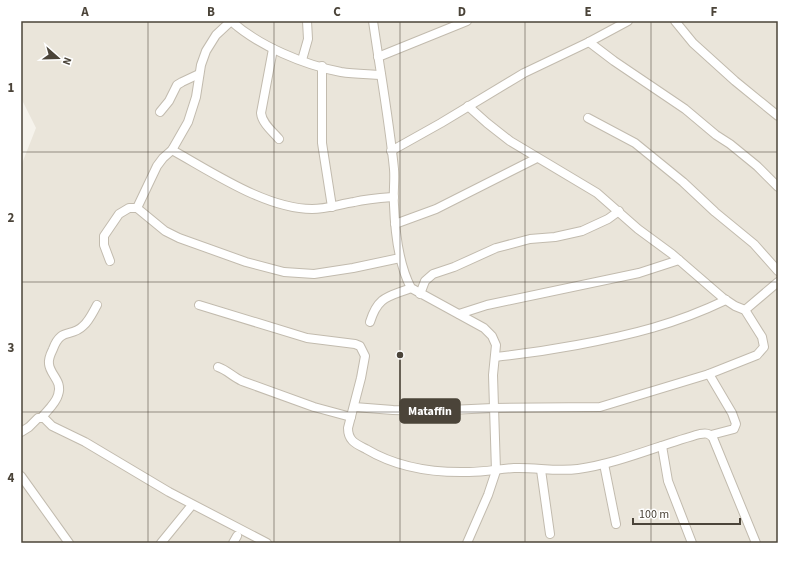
<svg xmlns="http://www.w3.org/2000/svg" width="799" height="564" font-family="'Source Sans 3',sans-serif">
  <rect width="100%" height="100%" fill="#f6f3ec"/>
  <path fill="#eae5da" d="M21 21H226L234 31 238 21H778V543H21V166L36 128 21 98Z"/>
  <g fill="none" stroke-linecap="round" stroke-linejoin="round">
    <g stroke="#c2bbae" stroke-width="10">
      <g id="minor">
        <path d="M231 21C259 46 304 65 341 72 354 74 367 74 381 75"/>
        <path d="M373 21C380 70 389 119 394 169 395 181 393 193 394 205 395 232 399 265 411 288L484 328 492 336 496 345 493 375 496 471 488 495 467 543"/>
        <path d="M675 21 693 43 735 81 778 116"/>
        <path d="M589 42 614 61 685 109 716 135 730 144 757 166 778 187"/>
        <path d="M273 49 261 113C262 123 272 131 279 139"/>
        <path d="M378 57 467 21"/>
        <path d="M302 60 308 39 307 21"/>
        <path d="M322 66V143L332 207"/>
        <path d="M160 112 169 101 177 85 182 82 199 74"/>
        <path d="M588 118 635 143 683 182 715 212 754 244 778 271"/>
        <path d="M172 150C212 172 266 209 312 209 327 209 340 204 354 202 367 199 381 198 394 197"/>
        <path d="M391 151 441 123 524 73 589 42 628 21"/>
        <path d="M137 208 157 166 163 158 172 150 188 122 196 97 201 65 206 51 216 35 231 21"/>
        <path d="M395 224 436 209 537 158"/>
        <path d="M110 261 104 245V236L119 214 129 208H137L165 231 179 238 246 262 284 272 314 274 353 268 400 258"/>
        <path d="M420 294 425 281 433 274 454 267 496 248 530 239 555 237 582 231 608 219 619 211"/>
        <path d="M199 305 307 338 355 344 360 346 365 356 361 378 348 428C348 441 356 444 366 449 396 467 434 473 469 472 484 472 499 469 514 468 535 467 556 472 578 469 620 463 659 445 700 434 706 433 709 433 713 438L756 543"/>
        <path d="M745 310 778 282"/>
        <path d="M459 314 487 305 639 273 679 260"/>
        <path d="M370 322C378 296 388 297 411 288"/>
        <path d="M495 357C523 354 550 350 577 345 631 335 676 324 726 300"/>
        <path d="M218 367C227 370 233 377 242 381L314 407 351 417"/>
        <path d="M709 374 732 413 736 424 734 429 711 435"/>
        <path d="M354 407 393 410 428 411 493 408 600 407 709 374 757 355 764 347 762 337 745 310 735 306 723 298 672 254 638 229 597 193 510 141 487 123 468 106"/>
        <path d="M42 417C47 411 56 403 58 395 63 381 50 375 49 364 48 359 51 353 53 349 61 327 71 338 83 326 89 321 93 312 97 305"/>
        <path d="M21 432 29 427 38 418H44L52 426 85 442 169 492 267 543"/>
        <path d="M662 446 668 481 692 543"/>
        <path d="M604 464 616 524"/>
        <path d="M541 470 550 534"/>
        <path d="M21 476 69 543"/>
        <path d="M161 543 192 505"/>
        <path d="M233 543 237 536"/>
      </g>
    </g>
    <use href="#minor" stroke="#fff" stroke-width="8"/>
  </g>
  <path fill="none" stroke="#4b4439" stroke-width="1" stroke-opacity="0.55" d="M148 21V543M274 21V543M400 21V543M525 21V543M651 21V543M21 152H778M21 282H778M21 412H778"/>
  <path fill="none" stroke="#4b4439" stroke-width="1.5" d="M400 355L400 411"/>
  <circle fill="#4b4439" stroke="#fff" stroke-width="1.5" cx="400" cy="355" r="4"/>
  <rect fill="#4b4439" stroke="#4b4439" stroke-width="1.5" x="400" y="399" width="60" height="24" rx="4"/>
  <g font-size="12" text-anchor="middle" font-weight="bold" fill="#fff">
    <text x="430" y="415">Mataffin</text>
  </g>
  <rect width="799" height="564" fill="none" stroke="#ffffff" stroke-width="44"/>
  <g transform="translate(58 58) rotate(110)" stroke="#ffffff" stroke-width="3" paint-order="stroke">
  <path d="M0-3L7 15L0 10L-7 15Z" fill="#4b4439"/>
  <text y="-6" font-size="11" font-weight="bold" text-anchor="middle" fill="#4b4439">N</text>
  </g>
  <path d="M633 518v6h107v-6" fill="none" stroke="#4b4439" stroke-width="2"/>
  <text x="639" y="518" font-size="12" fill="#4b4439" stroke="#ffffff" stroke-width="3" paint-order="stroke">100 m</text>
  <rect x="22" y="22" width="755" height="520" fill="none" stroke="#4b4439" stroke-width="1.5"/>
  <g font-size="13" text-anchor="middle" font-weight="bold" fill="#4b4439">
    <text x="85" y="16">A</text>
    <text x="211" y="16">B</text>
    <text x="337" y="16">C</text>
    <text x="462" y="16">D</text>
    <text x="588" y="16">E</text>
    <text x="714" y="16">F</text>
    <text x="11" y="92">1</text>
    <text x="11" y="222">2</text>
    <text x="11" y="352">3</text>
    <text x="11" y="482">4</text>
  </g>
</svg>
